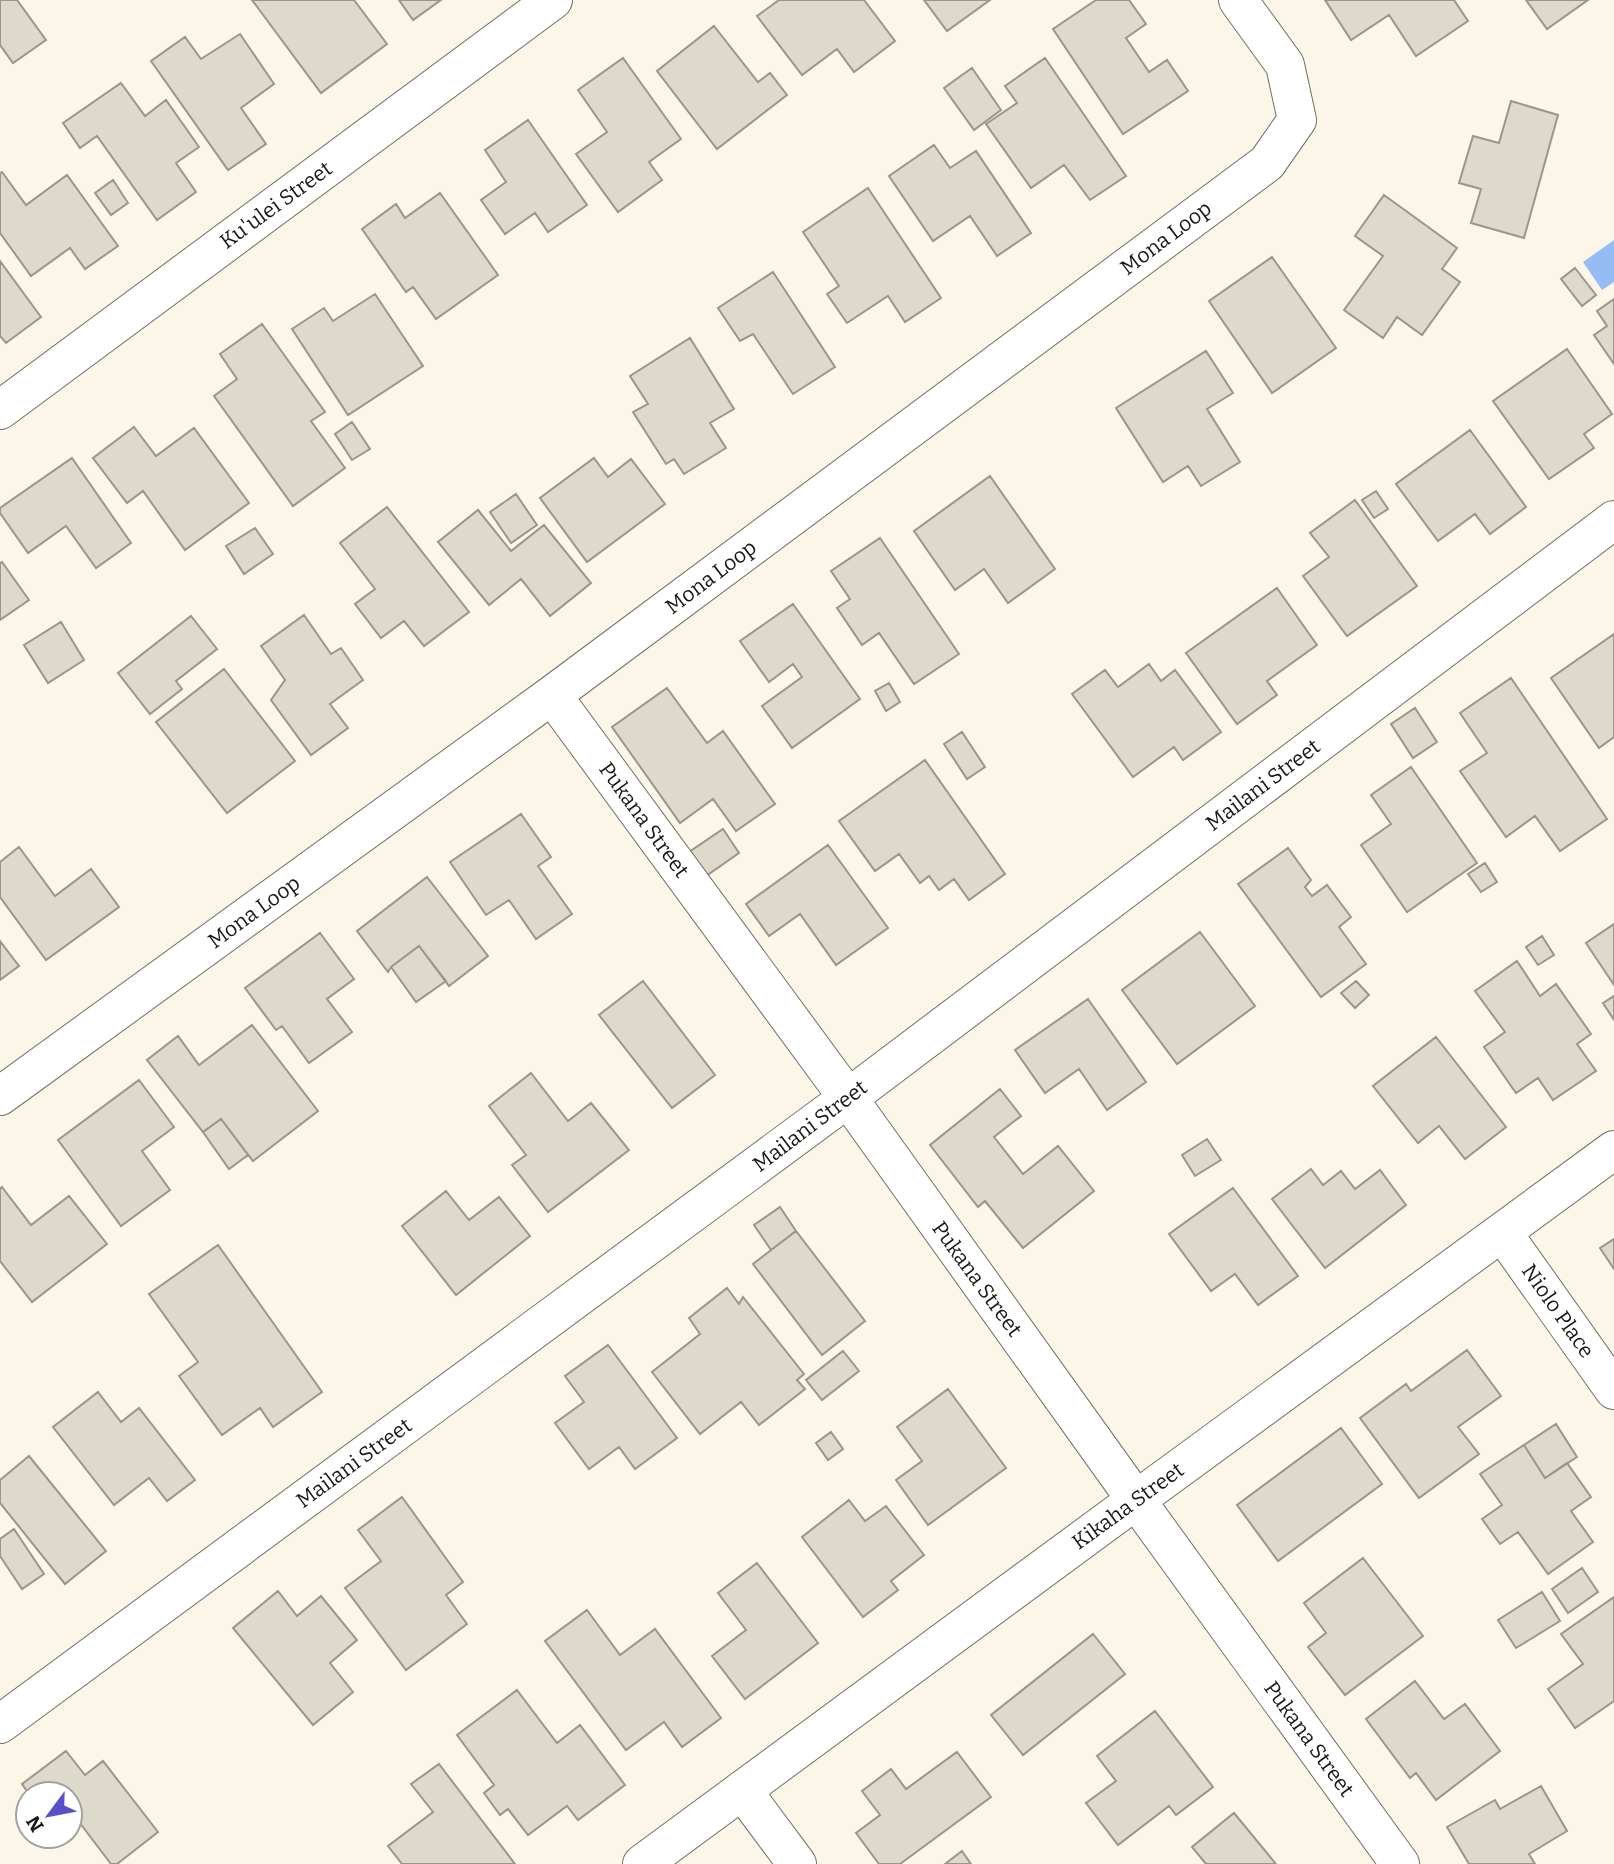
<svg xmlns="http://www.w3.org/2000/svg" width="1614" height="1864" font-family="Bitter,serif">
	<rect width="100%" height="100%" fill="#fbf6e8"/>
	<path fill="#95bcf3" d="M 1614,240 L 1614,282 L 1602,290 L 1583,262 Z"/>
	<path fill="#ddd9cb" stroke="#9a9689" stroke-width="2" d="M 0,0 L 17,0 L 46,40 L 13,63 L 0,45 Z
		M 252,0 L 354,0 L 387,44 L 321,93 Z
		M 399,0 L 441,0 L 413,20 Z
		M 779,0 L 864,0 L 895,41 L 854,72 L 837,49 L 802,75 L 757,16 Z
		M 924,0 L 990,0 L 947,31 Z
		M 1096,0 L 1129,0 L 1146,24 L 1126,38 L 1149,72 L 1167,60 L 1188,91 L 1123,134 L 1053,29 Z
		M 1325,0 L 1454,0 L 1468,21 L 1416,56 L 1389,15 L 1351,40 Z
		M 1526,0 L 1588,0 L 1547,29 Z
		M 714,26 L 758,82 L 770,73 L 787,95 L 717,149 L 657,71 Z
		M 240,34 L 274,84 L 241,108 L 266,144 L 228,170 L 151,61 L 185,37 L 201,59 Z
		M 623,58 L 681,139 L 649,162 L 662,180 L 618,212 L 576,154 L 607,132 L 578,90 Z
		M 1045,58 L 1126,176 L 1090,200 L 1064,165 L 1031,188 L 986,124 L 1017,103 L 1005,86 Z
		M 972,68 L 1001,110 L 974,130 L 944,88 Z
		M 121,83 L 145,116 L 166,100 L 199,147 L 176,163 L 196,192 L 157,220 L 97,136 L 80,148 L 63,123 Z
		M 1511,101 L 1558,115 L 1524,238 L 1471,223 L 1481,189 L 1459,183 L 1473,136 L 1499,143 Z
		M 528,120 L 587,205 L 548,232 L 535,213 L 505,234 L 481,200 L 506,182 L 485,150 Z
		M 934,145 L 950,168 L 976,151 L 1031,233 L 997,256 L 970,216 L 933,241 L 889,176 Z
		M 2,172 L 26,205 L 67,175 L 118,246 L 85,269 L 70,248 L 31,276 L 0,233 L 0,173 Z
		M 113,180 L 128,203 L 111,215 L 95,193 Z
		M 868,188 L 941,298 L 905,322 L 888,296 L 847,323 L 827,294 L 839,286 L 803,232 Z
		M 440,193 L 498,275 L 436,319 L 413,287 L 406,292 L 362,229 L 396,204 L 405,218 Z
		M 1384,195 L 1457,248 L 1442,269 L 1460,282 L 1422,335 L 1397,317 L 1383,338 L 1344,310 L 1383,256 L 1355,236 Z
		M 1272,257 L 1336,348 L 1272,393 L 1209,301 Z
		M 0,261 L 41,317 L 6,343 L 0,336 Z
		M 1575,268 L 1596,295 L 1582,306 L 1561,279 Z
		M 773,272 L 835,367 L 793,394 L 753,334 L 740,341 L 718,308 Z
		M 375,294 L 423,366 L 348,415 L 292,329 L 324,308 L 333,321 Z
		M 1614,299 L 1614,364 L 1594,335 L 1607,326 L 1597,311 Z
		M 262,324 L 325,412 L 311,421 L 345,468 L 293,506 L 214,396 L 237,379 L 220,354 Z
		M 690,338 L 734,409 L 710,423 L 726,448 L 684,474 L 674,459 L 666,464 L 633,412 L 648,404 L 630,376 Z
		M 1567,349 L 1612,414 L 1584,434 L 1594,448 L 1549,479 L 1493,401 Z
		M 1206,351 L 1233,393 L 1207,409 L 1240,462 L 1201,486 L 1188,466 L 1163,482 L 1116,408 Z
		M 352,422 L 370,449 L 352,460 L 335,434 Z
		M 134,427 L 156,456 L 194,428 L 249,503 L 185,550 L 143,491 L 127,503 L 93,458 Z
		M 1470,430 L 1526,507 L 1490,534 L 1475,514 L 1438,541 L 1396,484 Z
		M 72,458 L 131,543 L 96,568 L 66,526 L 28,553 L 0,513 L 0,508 Z
		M 594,458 L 608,477 L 631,459 L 665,504 L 587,562 L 540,498 Z
		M 990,476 L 1055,569 L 1008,603 L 984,569 L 955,590 L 914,531 Z
		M 1376,491 L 1388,509 L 1374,518 L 1362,500 Z
		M 516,494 L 537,525 L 511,543 L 490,512 Z
		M 1355,500 L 1417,586 L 1347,636 L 1303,576 L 1329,557 L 1310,533 Z
		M 387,507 L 469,612 L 424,646 L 404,621 L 381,638 L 355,604 L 375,589 L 340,543 Z
		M 478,510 L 511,551 L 544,525 L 591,583 L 550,616 L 521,579 L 489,605 L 438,542 Z
		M 255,528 L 273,554 L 244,574 L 226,546 Z
		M 880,538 L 959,654 L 914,684 L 879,633 L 862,645 L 837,608 L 850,599 L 831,571 Z
		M 2,562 L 29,600 L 0,620 L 0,563 Z
		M 1277,588 L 1317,645 L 1267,681 L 1277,695 L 1237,724 L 1186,653 Z
		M 793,604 L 860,699 L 792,748 L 762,706 L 802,677 L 793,664 L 769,682 L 740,641 Z
		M 304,615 L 331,654 L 341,648 L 363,680 L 330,704 L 348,728 L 311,755 L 271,700 L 285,680 L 261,646 Z
		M 191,616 L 217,649 L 176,681 L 182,689 L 150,714 L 118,673 Z
		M 61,622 L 84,660 L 48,683 L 24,645 Z
		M 1614,634 L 1614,737 L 1599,748 L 1551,678 Z
		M 1149,664 L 1161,681 L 1175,670 L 1221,732 L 1183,760 L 1174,747 L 1133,777 L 1072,694 L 1105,670 L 1118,687 Z
		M 224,669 L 295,761 L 227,813 L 156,722 Z
		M 1511,678 L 1607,819 L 1560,851 L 1535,816 L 1506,837 L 1460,771 L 1487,753 L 1460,713 Z
		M 889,683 L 900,702 L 886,711 L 875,691 Z
		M 667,688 L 707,743 L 723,731 L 775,804 L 736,831 L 713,799 L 680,823 L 612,727 Z
		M 1415,708 L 1437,742 L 1413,758 L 1391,724 Z
		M 962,732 L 985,767 L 967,779 L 944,744 Z
		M 925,760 L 1005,874 L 969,900 L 954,879 L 939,890 L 929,876 L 920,883 L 899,854 L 875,871 L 839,821 Z
		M 1411,767 L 1477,863 L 1407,912 L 1361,845 L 1391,824 L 1371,795 Z
		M 521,814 L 551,857 L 538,866 L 572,914 L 536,939 L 509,900 L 486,915 L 450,862 Z
		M 723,829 L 739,853 L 706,876 L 689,852 Z
		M 828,845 L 888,928 L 836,965 L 800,914 L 769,936 L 746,904 Z
		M 19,847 L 55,896 L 91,869 L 119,907 L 46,960 L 0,897 L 0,862 Z
		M 1288,848 L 1311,880 L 1305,887 L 1312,896 L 1327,885 L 1351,917 L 1339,927 L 1366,964 L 1321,997 L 1238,884 Z
		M 1485,863 L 1497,882 L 1481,892 L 1468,874 Z
		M 427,877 L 488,956 L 449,986 L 419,946 L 391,967 L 388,972 L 357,931 Z
		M 1614,924 L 1614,985 L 1586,943 Z
		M 1200,932 L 1255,1006 L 1177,1064 L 1122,990 Z
		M 320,933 L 354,979 L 327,999 L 352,1032 L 309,1063 L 282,1026 L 276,1030 L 245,988 Z
		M 1542,936 L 1554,955 L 1538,965 L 1526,947 Z
		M 0,941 L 19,966 L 0,980 Z
		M 419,946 L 446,981 L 416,1002 L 391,967 Z
		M 1517,961 L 1540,996 L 1556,984 L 1591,1034 L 1577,1044 L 1596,1071 L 1553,1100 L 1538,1078 L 1516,1093 L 1484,1047 L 1505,1032 L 1475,991 Z
		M 643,981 L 715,1075 L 672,1108 L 599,1015 Z
		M 1356,981 L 1369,995 L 1355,1008 L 1341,993 Z
		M 1614,996 L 1614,1020 L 1603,1003 Z
		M 1088,999 L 1146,1082 L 1107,1110 L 1079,1069 L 1045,1093 L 1015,1050 Z
		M 252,1025 L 318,1111 L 253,1161 L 221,1119 L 203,1132 L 147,1060 L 178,1036 L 199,1065 Z
		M 1436,1037 L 1506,1127 L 1465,1159 L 1439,1126 L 1418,1143 L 1373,1086 Z
		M 531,1073 L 568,1121 L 591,1103 L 629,1150 L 548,1212 L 512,1165 L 526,1155 L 489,1106 Z
		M 139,1080 L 174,1127 L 142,1151 L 170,1190 L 121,1226 L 58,1140 Z
		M 1000,1089 L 1021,1116 L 994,1137 L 1023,1174 L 1058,1146 L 1094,1191 L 1023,1248 L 985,1201 L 978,1207 L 930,1145 Z
		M 221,1119 L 248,1155 L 229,1169 L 203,1132 Z
		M 1207,1139 L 1221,1160 L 1195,1176 L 1182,1155 Z
		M 1311,1169 L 1323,1185 L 1341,1171 L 1355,1189 L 1380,1170 L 1406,1205 L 1325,1268 L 1272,1199 Z
		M 2,1187 L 31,1225 L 69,1196 L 107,1244 L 32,1302 L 0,1261 L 0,1189 Z
		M 1233,1188 L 1298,1276 L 1258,1305 L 1235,1274 L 1211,1291 L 1169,1234 Z
		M 446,1191 L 469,1220 L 499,1197 L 530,1236 L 456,1295 L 402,1226 Z
		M 780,1207 L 796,1231 L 771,1250 L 754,1225 Z
		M 796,1231 L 865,1321 L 822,1355 L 753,1264 Z
		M 1614,1239 L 1614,1269 L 1600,1248 Z
		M 218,1245 L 322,1392 L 273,1427 L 260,1408 L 222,1435 L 179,1376 L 198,1362 L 149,1294 Z
		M 727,1288 L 739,1304 L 743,1297 L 804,1374 L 797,1380 L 805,1389 L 759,1425 L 741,1402 L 700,1434 L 652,1372 L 700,1334 L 689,1318 Z
		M 608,1345 L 677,1438 L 635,1469 L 619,1447 L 589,1469 L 555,1423 L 584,1402 L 565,1376 Z
		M 1467,1350 L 1501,1396 L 1458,1427 L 1479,1454 L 1419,1498 L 1360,1418 L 1406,1384 L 1411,1391 Z
		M 843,1351 L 859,1371 L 822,1400 L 806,1380 Z
		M 948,1389 L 1006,1468 L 928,1525 L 896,1480 L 922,1461 L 897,1427 Z
		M 98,1392 L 121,1422 L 139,1408 L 195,1480 L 167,1501 L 149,1478 L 114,1505 L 53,1427 Z
		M 1556,1424 L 1577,1457 L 1545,1478 L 1524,1445 Z
		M 1341,1428 L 1382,1484 L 1278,1561 L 1237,1505 Z
		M 831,1432 L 843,1449 L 828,1460 L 816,1443 Z
		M 1524,1445 L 1545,1478 L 1567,1463 L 1591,1497 L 1571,1511 L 1593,1542 L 1548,1574 L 1518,1532 L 1500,1544 L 1482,1519 L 1502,1505 L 1480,1474 Z
		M 29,1456 L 106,1551 L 65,1584 L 0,1503 L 0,1480 Z
		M 402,1497 L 463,1582 L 446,1595 L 467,1624 L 406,1670 L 345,1588 L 381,1561 L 358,1530 Z
		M 849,1500 L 865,1521 L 886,1506 L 924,1555 L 891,1581 L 898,1590 L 863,1617 L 802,1537 Z
		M 14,1529 L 44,1574 L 22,1589 L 0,1556 L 0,1539 Z
		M 1363,1558 L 1423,1636 L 1345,1695 L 1308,1647 L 1326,1633 L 1304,1603 Z
		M 757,1563 L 818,1643 L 745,1699 L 712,1656 L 746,1630 L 718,1593 Z
		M 1582,1568 L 1598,1592 L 1568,1613 L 1552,1589 Z
		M 278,1591 L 297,1616 L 321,1596 L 357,1640 L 330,1663 L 353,1692 L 313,1725 L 233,1628 Z
		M 1542,1592 L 1560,1621 L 1516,1648 L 1498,1620 Z
		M 1614,1597 L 1614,1701 L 1575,1728 L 1548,1689 L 1583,1664 L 1561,1634 Z
		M 587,1610 L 620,1655 L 655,1629 L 721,1718 L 682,1747 L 664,1722 L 626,1750 L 545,1641 Z
		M 1093,1634 L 1125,1674 L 1023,1755 L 991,1715 Z
		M 1415,1681 L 1444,1719 L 1465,1704 L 1500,1751 L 1436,1800 L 1416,1773 L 1410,1778 L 1366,1719 Z
		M 517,1690 L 557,1743 L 580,1725 L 625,1785 L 578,1820 L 567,1806 L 528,1835 L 508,1809 L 500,1815 L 484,1793 L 494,1785 L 457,1735 Z
		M 1155,1711 L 1213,1787 L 1176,1815 L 1169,1806 L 1118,1845 L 1086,1803 L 1116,1781 L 1097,1756 Z
		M 66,1751 L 85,1775 L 103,1761 L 158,1832 L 117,1864 L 111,1864 L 70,1810 L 70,1794 L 29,1794 L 22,1784 Z
		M 957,1752 L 991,1797 L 900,1864 L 879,1864 L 856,1833 L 880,1815 L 862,1791 L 891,1769 L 906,1789 Z
		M 439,1764 L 515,1864 L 402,1864 L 388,1846 L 433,1812 L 411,1784 Z
		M 1541,1786 L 1567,1831 L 1529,1854 L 1535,1864 L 1469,1864 L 1447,1827 L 1495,1800 L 1500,1809 Z
		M 1234,1813 L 1276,1864 L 1206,1864 L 1192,1847 Z
		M 962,1851 L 971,1864 L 945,1864 Z"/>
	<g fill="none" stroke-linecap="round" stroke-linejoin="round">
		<defs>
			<path id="minor" d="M 0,410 L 553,0
				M 552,695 L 848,1098 L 1136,1500 L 1400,1864
				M 0,1096 L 552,695 L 1267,163 L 1297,120 L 1285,65 L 1238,0
				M 1502,1232 L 1614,1390
				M 0,1724 L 848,1098 L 1614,520
				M 742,1790 L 797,1864
				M 642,1864 L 1136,1500 L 1614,1150"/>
		</defs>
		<use href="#minor" stroke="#736f62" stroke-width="40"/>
		<use href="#minor" stroke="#fff" stroke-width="38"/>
	</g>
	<g text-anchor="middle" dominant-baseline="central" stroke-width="5" stroke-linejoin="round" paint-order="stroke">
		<g font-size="21" fill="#191712" stroke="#fff">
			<text transform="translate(276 205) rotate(-36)">Ku'ulei Street</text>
			<text transform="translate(1166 238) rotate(-37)">Mona Loop</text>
			<text transform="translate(711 577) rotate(-37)">Mona Loop</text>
			<text transform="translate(1263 785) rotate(-37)">Mailani Street</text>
			<text transform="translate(644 820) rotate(54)">Pukana Street</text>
			<text transform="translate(254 912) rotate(-36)">Mona Loop</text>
			<text transform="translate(810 1126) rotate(-37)">Mailani Street</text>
			<text transform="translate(977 1279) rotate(54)">Pukana Street</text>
			<text transform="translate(1558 1311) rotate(55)">Niolo Place</text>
			<text transform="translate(354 1463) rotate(-36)">Mailani Street</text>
			<text transform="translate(1128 1506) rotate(-36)">Kikaha Street</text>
			<text transform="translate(1309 1739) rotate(54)">Pukana Street</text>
		</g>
	</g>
	<g transform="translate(49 1815) rotate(238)"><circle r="33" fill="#ffffff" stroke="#a3a2a0" stroke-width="2"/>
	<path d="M0-5L12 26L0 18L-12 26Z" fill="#5950c8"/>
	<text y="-10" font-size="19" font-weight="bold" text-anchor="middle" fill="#191712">N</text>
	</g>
</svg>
